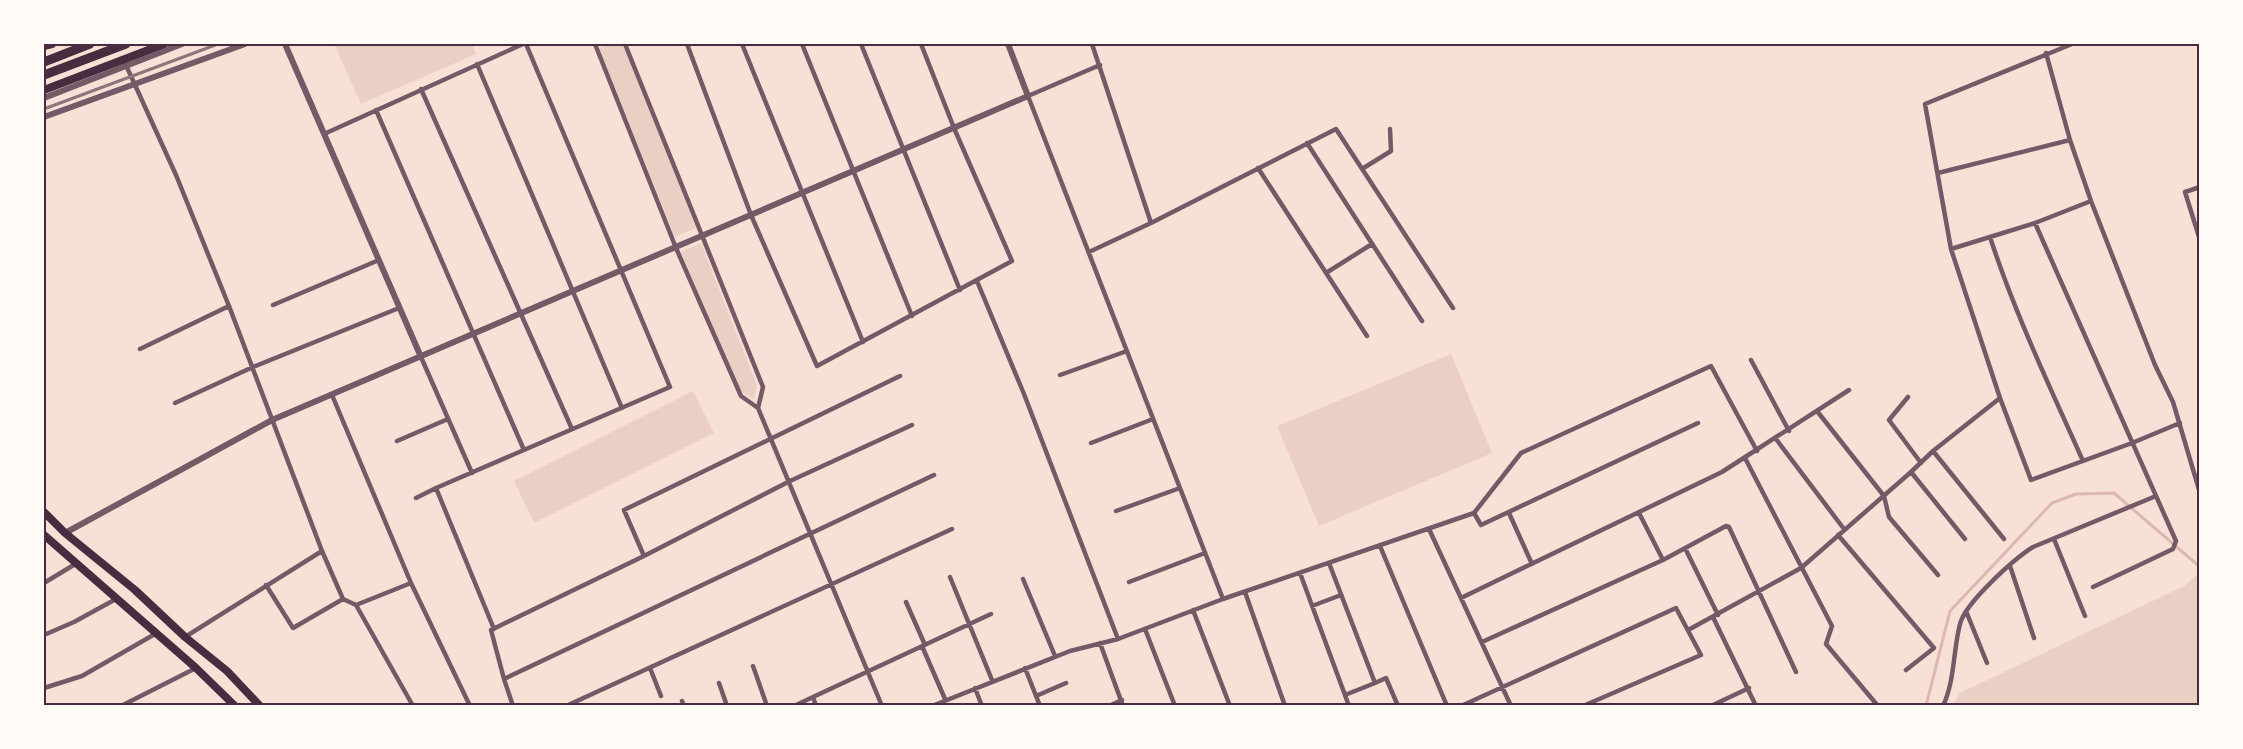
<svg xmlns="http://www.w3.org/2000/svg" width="2243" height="749" font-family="Mulish,sans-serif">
	<rect width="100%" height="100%" fill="#f7e1d7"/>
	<path fill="#ebcfc5" d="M 334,44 L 472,44 L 476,54 L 361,104 Z
		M 610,44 L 623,44 L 696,228 L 675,237 L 599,48 Z
		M 701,243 L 757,385 L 754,400 L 741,391 L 681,252 Z
		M 1451,354 L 1492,453 L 1319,526 L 1277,426 Z
		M 693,391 L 714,433 L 534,523 L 514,481 Z
		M 2199,573 L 2199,705 L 1953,705 L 1960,693 L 2184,586 Z"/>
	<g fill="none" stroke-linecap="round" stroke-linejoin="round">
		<path stroke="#dcb8b0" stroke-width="3" d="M 1926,706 L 1950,611 L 2052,503 L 2076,494 L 2114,493 L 2200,567"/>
		<path stroke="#755966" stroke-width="4.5" d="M 595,44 L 676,248 L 741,396 L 758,408 L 882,706
			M 625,44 L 763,387 L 758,408
			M 687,44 L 751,215 L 817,366 L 1012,261 L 954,128 L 921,44
			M 742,44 L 863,342
			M 802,44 L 912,316
			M 861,44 L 960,290
			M 2072,44 L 1925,104 L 1951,249 L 2000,398 L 2031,480 L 2132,443 L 2180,423
			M 2046,53 L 2070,140 L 2091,201 L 2155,365 L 2173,402 L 2200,493
			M 125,63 L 176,175 L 229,306
			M 477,64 L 622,408
			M 1100,65 L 1028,96 L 1223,599
			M 421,89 L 572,429
			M 376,110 L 524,450
			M 324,134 L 523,44
			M 1307,143 L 1422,321
			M 1258,168 L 1367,336
			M 1362,169 L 1391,151 L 1390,129
			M 1938,173 L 2070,140
			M 2200,187 L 2185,192 L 2200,240
			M 1151,223 L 1336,129 L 1453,308
			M 2035,223 L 2176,541 L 2173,549 L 2093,587
			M 1990,237 C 2015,314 2050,387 2083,461
			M 1951,249 L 2035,223 L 2091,201
			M 1089,252 L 1151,223 L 1092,44
			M 1326,273 L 1372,244
			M 977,281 L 1024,394 L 1118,639
			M 273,305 L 379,260
			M 140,349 L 229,306 L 322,551 L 343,599 L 356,605 L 411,583
			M 421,357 L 472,473
			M 1751,360 L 1789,431
			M 1060,375 L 1127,351
			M 332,395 L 411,583 L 470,706
			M 1908,397 L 1889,420 L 1921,463
			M 175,403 L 253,367 L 399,308
			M 1817,411 L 1884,496 L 1889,517 L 1938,575
			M 1776,439 L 1844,529
			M 397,441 L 448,419
			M 1091,443 L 1153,419
			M 1933,451 L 2004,539
			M 1745,458 L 1832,626 L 1826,644 L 1878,706
			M 1911,472 L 1965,539
			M 416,498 L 436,488
			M 1116,511 L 1180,488
			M 1474,513 L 1521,453 L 1711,366 L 1757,451
			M 1509,513 L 1532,564
			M 1639,513 L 1663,560
			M 1429,529 L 1511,706
			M 1838,535 L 1934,648 L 1906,670
			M 2054,539 L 2085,616
			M 1380,546 L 1447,706
			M 1685,548 L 1718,615
			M 644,556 L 624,510 L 900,376
			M 1329,563 L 1375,683 L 1386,678 L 1398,706
			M 2010,566 L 2034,638
			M 1300,573 L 1349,706
			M 950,577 L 992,680
			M 1023,579 L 1055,656
			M 1129,582 L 1205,553
			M 44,583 L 77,563
			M 266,585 L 293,628 L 343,599
			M 1245,592 L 1285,706
			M 1461,598 L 1722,472 L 1849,390
			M 906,602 L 925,645
			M 356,605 L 413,706
			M 1312,606 L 1341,595
			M 1193,610 L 1230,706
			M 1966,611 L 1987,663
			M 1713,617 L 1756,706
			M 494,629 L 436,488 L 670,387 L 526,44
			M 1145,629 L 1175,706
			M 1690,629 L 1801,568 L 1911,472 L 1933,451 L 2000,398
			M 44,635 L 74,622 L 116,599
			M 185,637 L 322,551
			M 1482,642 L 1663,560 L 1726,526 L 1729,527 L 1796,672
			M 1100,643 L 1123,706
			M 922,646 L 945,699
			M 753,666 L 767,706
			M 650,668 L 661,696
			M 1025,668 L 1040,706
			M 504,679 L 491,630 L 644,556 L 790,481 L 912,425
			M 719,683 L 727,706
			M 44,688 L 82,676 L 155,634
			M 975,688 L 982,706
			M 1345,695 L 1375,683
			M 1036,696 L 1066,683
			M 682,701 L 684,706
			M 121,706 L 196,668
			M 513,706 L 504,679 L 934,475
			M 566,706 L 952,529
			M 794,706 L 813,697
			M 816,706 L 813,697 L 991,614
			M 932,706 L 1070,651 L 1118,639 L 1223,599 L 1474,513 L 1481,525 L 1698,423
			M 1109,706 L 1122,700
			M 1461,706 L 1676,608 L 1701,655 L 1583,706
			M 1711,706 L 1749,688
			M 1943,706 C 1955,680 1953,651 1960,624 C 1965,603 2014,559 2033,547 L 2156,496"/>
		<path stroke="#755966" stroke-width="6" d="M 285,44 L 421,357
			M 44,98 L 182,44
			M 44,117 L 245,44
			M 65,533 L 272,420 L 1028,96 L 1008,44"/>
		<path stroke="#4a2c40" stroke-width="8" d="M 44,512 L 65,533 L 135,590 L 185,637 L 227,671 L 260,706
			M 44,535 L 196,668 L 235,706"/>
		<path stroke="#4a2c40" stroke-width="8" d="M 44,46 L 52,44
			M 44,90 L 164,44"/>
		<path stroke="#4a2c40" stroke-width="9" d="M 44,62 L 90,44
			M 44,75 L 126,44"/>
		<path stroke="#8f747c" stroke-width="3" d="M 44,109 L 218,44"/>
	</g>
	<rect width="2243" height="749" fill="none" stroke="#fffaf5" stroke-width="90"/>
	<rect x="45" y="45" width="2153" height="659" fill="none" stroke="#4a2c40" stroke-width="2"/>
</svg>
